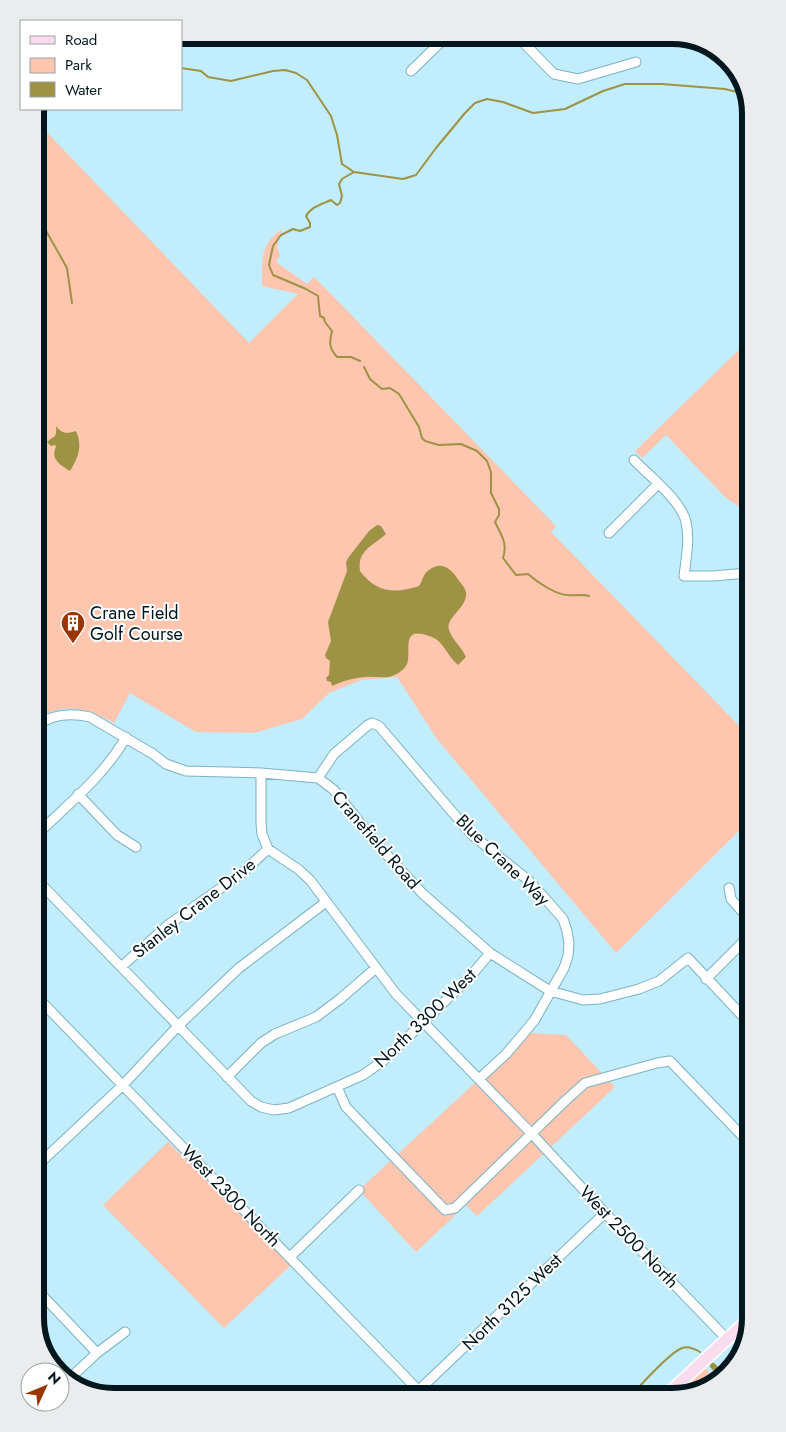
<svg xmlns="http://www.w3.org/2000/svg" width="786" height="1432" font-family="Jost,sans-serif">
	<rect width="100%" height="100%" fill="#c1edfd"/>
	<path fill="#fec5af" d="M 35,120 L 249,343 L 298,294 L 262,286 C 262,263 259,244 282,229 L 277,247 L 280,255 L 276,262 L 307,284 L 314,277 L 329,292 L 556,526 L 551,532 L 748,735 L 749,821 L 616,953 L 437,739 L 397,677 L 361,680 L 329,693 L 302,719 L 254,733 L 196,732 L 130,693 L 114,723 C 96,713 77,705 57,710 C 50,712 44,715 38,716 Z
		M 746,343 L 747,511 L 727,499 L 666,435 L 642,458 L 635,451 Z
		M 529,1033 L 566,1035 L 615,1087 L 477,1216 L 466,1205 L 416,1252 L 359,1190 Z
		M 168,1142 L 292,1264 L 224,1328 L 103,1205 Z
		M 704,1367 L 716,1380 L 703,1391 L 679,1391 Z"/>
	<path fill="#9e9345" d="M 56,426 C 62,434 67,434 76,431 C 83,447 78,458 70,471 C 60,465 50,459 56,447 L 55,445 L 51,446 L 47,442 C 54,435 57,439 56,426 Z
		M 377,525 L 381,526 L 386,534 C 373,546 357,550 360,571 C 377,593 394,594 419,586 C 423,580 423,574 429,570 C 444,559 453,572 460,582 C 463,586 465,588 466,592 C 468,608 445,617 449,630 C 452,640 462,647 466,657 L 458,665 C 448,657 444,642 432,637 C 399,624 412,650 407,664 C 405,669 398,674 392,676 C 384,679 374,676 365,677 C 354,678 342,681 332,686 L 331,682 L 327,681 L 326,678 L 329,675 L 330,661 L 326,658 L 325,655 L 331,641 L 328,622 L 347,571 L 346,563 L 348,558 L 369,531 Z"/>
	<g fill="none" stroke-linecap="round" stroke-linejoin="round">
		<path stroke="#9e9345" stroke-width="2" d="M 181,68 L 201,71 L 208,77 L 231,81 L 273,71 L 285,70 L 296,73 L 307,80 L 331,116 L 337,135 L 342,164 L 354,172 L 403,179 L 416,175 L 436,148 L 465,113 L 475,103 L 487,99 L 503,102 L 533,113 L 565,109 L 603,91 L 625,84 L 662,84 L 725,89 L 745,94
			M 35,123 L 39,109
			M 35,152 L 35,155
			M 354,172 L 342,179 L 339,184 L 342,196 L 340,203 L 337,205 L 331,200 C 322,204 311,207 306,216 L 310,223 L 310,227 L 300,231 L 293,229 L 281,235 L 273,246 L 269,265 L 273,275 L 306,289 L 318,296 L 320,316 L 324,318 L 325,322 L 332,331 C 329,343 329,348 337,357 L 351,357 L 360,361
			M 36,213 L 67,268 L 72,303
			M 364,367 L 370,379 L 382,389 L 390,388 L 399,394 L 419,427 L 422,438 L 425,441 L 439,445 L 461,444 L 477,451 L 487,461 L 491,472 L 491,493 L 499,509 L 499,515 L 495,522 C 501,535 508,543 503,558 L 516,575 L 528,574 C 537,582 556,595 568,595 C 575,596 582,594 589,596
			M 634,1392 C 645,1381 669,1353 682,1348 C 688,1346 695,1349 700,1352"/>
		<path stroke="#9e9345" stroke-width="6" d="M 713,1366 L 722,1375"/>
		<defs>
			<path id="minor" d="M 516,35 L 554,74 L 578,79 L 636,62
				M 411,71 L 448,35
				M 634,460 C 649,476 681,500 686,522 C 690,539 686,559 684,576 L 713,576 L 747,573
				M 609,533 L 658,484
				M 38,725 C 54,713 72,713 90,717 L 153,754 L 166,764 L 186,771 L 261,773 L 318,778 L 334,790 L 376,843 L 423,894 L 490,953 L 550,991 L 583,1000 L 600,999 L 639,989 L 659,981 L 688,958 L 750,1024
				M 261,773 L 261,823 L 262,834 L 268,849 L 298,869 L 310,880 L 396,994 L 532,1134 L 605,1213 L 727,1339
				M 318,778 L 334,754 L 368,725 L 372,723 L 379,726 L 471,834 L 528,880 L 543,896 L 563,919 L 567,931 L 569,943 L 568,956 L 564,968 L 534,1021 L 506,1054 L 479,1079
				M 78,794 L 117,835 L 136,847
				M 39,833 C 69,803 105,775 126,737
				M 39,882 L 251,1101 L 261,1107 L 274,1110 L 289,1108 L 363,1075 L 383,1061 L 470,977 L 490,953
				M 729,888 L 731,899 L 749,919
				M 121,967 L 168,925 L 241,874 L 268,849
				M 706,979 L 749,936
				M 39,999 L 422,1394
				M 227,1077 L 261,1043 L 275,1034 L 316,1017 L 340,999 L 376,968
				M 337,1087 L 346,1107 L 445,1210 L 455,1208 L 565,1101 L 585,1083 L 657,1063 L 670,1061 L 750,1144
				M 40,1163 L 123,1085 L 178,1026 L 239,968 L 326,902
				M 290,1257 L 359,1190
				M 41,1294 L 97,1353
				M 67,1381 L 97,1353 L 125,1332
				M 419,1390 L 605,1213"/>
			<path id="major" d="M 671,1391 L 751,1317"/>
		</defs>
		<use href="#minor" stroke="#7bb2c5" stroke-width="11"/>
		<use href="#major" stroke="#fff" stroke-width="14"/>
		<use href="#minor" stroke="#fff" stroke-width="9"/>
		<use href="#major" stroke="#f9ddee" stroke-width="11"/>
	</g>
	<defs>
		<symbol id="building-pin" viewBox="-11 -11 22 30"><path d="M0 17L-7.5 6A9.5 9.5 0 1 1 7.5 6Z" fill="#993500" stroke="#fff"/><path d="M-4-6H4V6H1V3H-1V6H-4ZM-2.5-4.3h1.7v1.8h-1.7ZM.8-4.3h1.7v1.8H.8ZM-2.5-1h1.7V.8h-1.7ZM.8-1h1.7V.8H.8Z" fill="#fff"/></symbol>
	</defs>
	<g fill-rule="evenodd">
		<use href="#building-pin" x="59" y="609" width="28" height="38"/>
	</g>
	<g text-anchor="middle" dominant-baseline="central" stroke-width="4" stroke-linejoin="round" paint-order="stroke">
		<g font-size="18" fill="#01161d" stroke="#fff" text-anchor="start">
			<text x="90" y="613">Crane Field<tspan x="90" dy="21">Golf Course</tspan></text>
		</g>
		<g font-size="18" fill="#01161d" stroke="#fff">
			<text transform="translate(376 840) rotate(49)">Cranefield Road</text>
			<text transform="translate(503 860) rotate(44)">Blue Crane Way</text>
			<text transform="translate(194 908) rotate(-38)">Stanley Crane Drive</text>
			<text transform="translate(425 1018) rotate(-44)">North 3300 West</text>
			<text transform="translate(231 1196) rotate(46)">West 2300 North</text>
			<text transform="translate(629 1237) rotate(46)">West 2500 North</text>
			<text transform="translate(512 1302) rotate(-44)">North 3125 West</text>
		</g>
	</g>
	<path d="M0 0H786V1432H0ZM114 44H672A70 70 0 0 1 742 114V1318A70 70 0 0 1 672 1388H114A70 70 0 0 1 44 1318V114A70 70 0 0 1 114 44Z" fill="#ebeced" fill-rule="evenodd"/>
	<path fill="none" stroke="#01161d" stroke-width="6" d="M114 44H672A70 70 0 0 1 742 114V1318A70 70 0 0 1 672 1388H114A70 70 0 0 1 44 1318V114A70 70 0 0 1 114 44Z"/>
	<rect x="20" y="20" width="162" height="90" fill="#ffffff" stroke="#99a2a5"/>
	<rect x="30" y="36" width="25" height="8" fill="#f9ddee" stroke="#99a2a5"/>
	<text x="65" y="45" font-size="15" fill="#01161d">Road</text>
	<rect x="30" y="58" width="25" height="15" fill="#fec5af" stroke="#99a2a5"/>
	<text x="65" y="70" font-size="15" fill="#01161d">Park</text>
	<rect x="30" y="82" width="25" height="15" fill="#9e9345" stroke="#99a2a5"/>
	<text x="65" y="95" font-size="15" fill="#01161d">Water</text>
	<g transform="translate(45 1387) rotate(46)"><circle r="24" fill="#ffffff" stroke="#99a2a5"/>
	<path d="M0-4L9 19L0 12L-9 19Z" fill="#993500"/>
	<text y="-8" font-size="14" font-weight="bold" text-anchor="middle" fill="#01161d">N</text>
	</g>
</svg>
